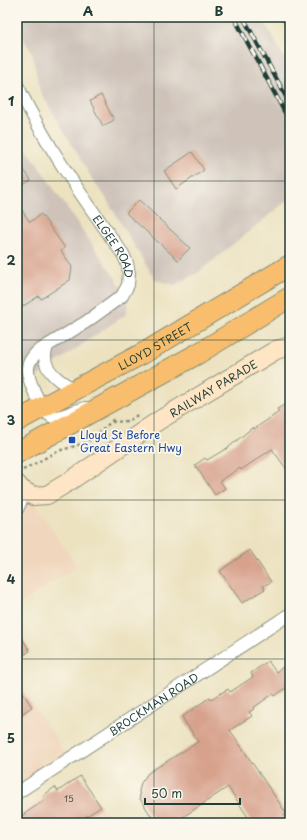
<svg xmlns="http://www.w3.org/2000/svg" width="307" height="840" font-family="'Playpen Sans',sans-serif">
	<rect width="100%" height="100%" fill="#fbf7ec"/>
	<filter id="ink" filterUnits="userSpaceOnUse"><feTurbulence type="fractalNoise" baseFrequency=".025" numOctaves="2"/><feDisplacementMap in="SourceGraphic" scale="8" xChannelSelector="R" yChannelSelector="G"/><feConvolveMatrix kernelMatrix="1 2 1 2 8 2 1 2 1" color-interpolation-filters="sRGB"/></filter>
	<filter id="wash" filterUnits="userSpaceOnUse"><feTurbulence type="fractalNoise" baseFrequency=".012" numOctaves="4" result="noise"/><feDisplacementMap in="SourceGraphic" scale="16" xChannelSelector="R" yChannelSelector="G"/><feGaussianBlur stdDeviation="0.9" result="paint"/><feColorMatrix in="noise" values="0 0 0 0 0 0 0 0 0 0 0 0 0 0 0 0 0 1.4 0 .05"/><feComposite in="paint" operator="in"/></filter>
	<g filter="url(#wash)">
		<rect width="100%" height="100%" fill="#ece2c0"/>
		<path fill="#f0d6bc" d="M 17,484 L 27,493 L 77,566 L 17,606 Z
			M 17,681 L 69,759 L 17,793 Z
			M 78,773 L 111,823 L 17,823 L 17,814 Z"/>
		<path fill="#cec2b9" d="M 17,17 L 262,17 L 290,69 L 290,198 L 199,272 L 175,285 L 155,280 L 104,195 L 94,182 L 40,91 L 32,52 L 17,29 Z
			M 17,135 L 129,298 L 126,314 L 17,390 Z"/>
		<g id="blocks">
			<path fill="#d7a18c" d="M 101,95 L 114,120 L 103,126 L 90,101 Z
				M 192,152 L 204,170 L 176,189 L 164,171 Z
				M 17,160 L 31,180 L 17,189 Z
				M 139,200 L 190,248 L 178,260 L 126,213 Z
				M 17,203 L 30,222 L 41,214 L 65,248 L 61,251 L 72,267 L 70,280 L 41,299 L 39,296 L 17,310 Z
				M 290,402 L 290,474 L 272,449 L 241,470 L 240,468 L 220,481 L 225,488 L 215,495 L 195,465 L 205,458 L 207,460 L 229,447 L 253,427 L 254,429 L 279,412 L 277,409 Z
				M 250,550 L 271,582 L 263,586 L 265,589 L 242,603 L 220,571 Z
				M 17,630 L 30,651 L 21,657 L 17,651 Z
				M 268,661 L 276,672 L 290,662 L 290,685 L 275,696 L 273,694 L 253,708 L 254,709 L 249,712 L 252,716 L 230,730 L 286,813 L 284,815 L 289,823 L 252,823 L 228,787 L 174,823 L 156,823 L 140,799 L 139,791 L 141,783 L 148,773 L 198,742 L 182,717 L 210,697 L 211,699 L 228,689 L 230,692 L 253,677 L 251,673 Z
				M 17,683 L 32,707 L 17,717 Z
				M 80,776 L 101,807 L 85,817 L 89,823 L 17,823 L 17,819 L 43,801 L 44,795 L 55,787 L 58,791 Z"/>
		</g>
	</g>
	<g filter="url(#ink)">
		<use href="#blocks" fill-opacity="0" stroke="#86907a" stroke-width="1"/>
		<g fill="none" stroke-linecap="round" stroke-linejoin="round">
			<defs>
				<path id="lane" d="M 17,514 L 20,510 L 27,495"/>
				<g id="street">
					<path d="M 288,17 L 290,20"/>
					<path id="s1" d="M 17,85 C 46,146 84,199 123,254 L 127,263 L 129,273 L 128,285 L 122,296 L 86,322 L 37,352 C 33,357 28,362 28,368 C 27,379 42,414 53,417 C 58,419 78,409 86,408"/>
					<path d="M 47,346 C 46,349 45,353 45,356 C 44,372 63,384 76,390"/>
					<path id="s2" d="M 17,793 L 290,614"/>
				</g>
				<g id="secondary">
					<path id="s3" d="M 17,484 L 21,489 L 33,496 L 47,495 L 70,481 L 158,421 L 276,350 L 290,346"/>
				</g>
				<g id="primary">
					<path id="s4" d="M 17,421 L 147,351 L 290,265"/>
					<path d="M 17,453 L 199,353 L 290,297"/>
				</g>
			</defs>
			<use href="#lane" stroke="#86907a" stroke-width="8"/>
			<use href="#street" stroke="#86907a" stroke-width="14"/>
			<use href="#secondary" stroke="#86907a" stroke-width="20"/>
			<use href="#primary" stroke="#86907a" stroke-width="22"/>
			<path stroke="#86907a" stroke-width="2.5" stroke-dasharray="3 3" stroke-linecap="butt" d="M 112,422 L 128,421 L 139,414
				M 23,470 L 58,451 L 85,443 L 99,433 L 115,418"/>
			<use href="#lane" stroke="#fff" stroke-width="6"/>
			<use href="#street" stroke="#fff" stroke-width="12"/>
			<use href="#secondary" stroke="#fde5c5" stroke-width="18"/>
			<use href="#primary" stroke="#f9be6d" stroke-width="20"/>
			<defs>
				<path id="rail" d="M 234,17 L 290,122
					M 243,17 L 290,104"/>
			</defs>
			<use href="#rail" stroke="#1f3d34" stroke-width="4.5"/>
			<use href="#rail" stroke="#fbf7ec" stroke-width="3" stroke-dasharray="9" stroke-linecap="butt"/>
		</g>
	</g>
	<path fill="none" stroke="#1f3d34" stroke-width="1" stroke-opacity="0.55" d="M 154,17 L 154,823M 17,181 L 290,181M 17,340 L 290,340M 17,500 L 290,500M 17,659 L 290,659"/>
	<rect fill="#1a4fb4" stroke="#fbf7ec" stroke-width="1.5" x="68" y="436" width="8" height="8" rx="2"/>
	<g text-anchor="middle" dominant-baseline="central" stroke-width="3.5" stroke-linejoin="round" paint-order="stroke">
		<g font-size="9" fill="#4d564a">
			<text x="69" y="798">15</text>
		</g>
		<g font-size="11" fill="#1f3d34" stroke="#fbf7ec">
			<text stroke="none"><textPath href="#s1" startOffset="189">ELGEE ROAD</textPath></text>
			<text stroke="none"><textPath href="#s4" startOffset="157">LLOYD STREET</textPath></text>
			<text stroke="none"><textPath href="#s3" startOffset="232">RAILWAY PARADE</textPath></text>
			<text stroke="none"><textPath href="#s2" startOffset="163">BROCKMAN ROAD</textPath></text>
		</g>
		<g font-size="11" fill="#164399" stroke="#fbf7ec" text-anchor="start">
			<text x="80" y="434">Lloyd St Before<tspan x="80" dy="13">Great Eastern Hwy</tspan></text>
		</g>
	</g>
	<rect width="307" height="840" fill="none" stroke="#fbf7ec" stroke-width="44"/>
	<path d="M145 798v6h95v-6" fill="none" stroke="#1f3d34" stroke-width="2"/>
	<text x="151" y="798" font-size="12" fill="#1f3d34" stroke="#fbf7ec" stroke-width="3" paint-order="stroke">50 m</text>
	<rect x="22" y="22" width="263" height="796" fill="none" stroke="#1f3d34" stroke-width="1.5"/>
	<g font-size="13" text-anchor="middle" font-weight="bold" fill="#1f3d34">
		<text x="88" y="16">A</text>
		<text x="219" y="16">B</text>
		<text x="11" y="106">1</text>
		<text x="11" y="265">2</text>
		<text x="11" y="425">3</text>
		<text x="11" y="584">4</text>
		<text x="11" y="743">5</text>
	</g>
</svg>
